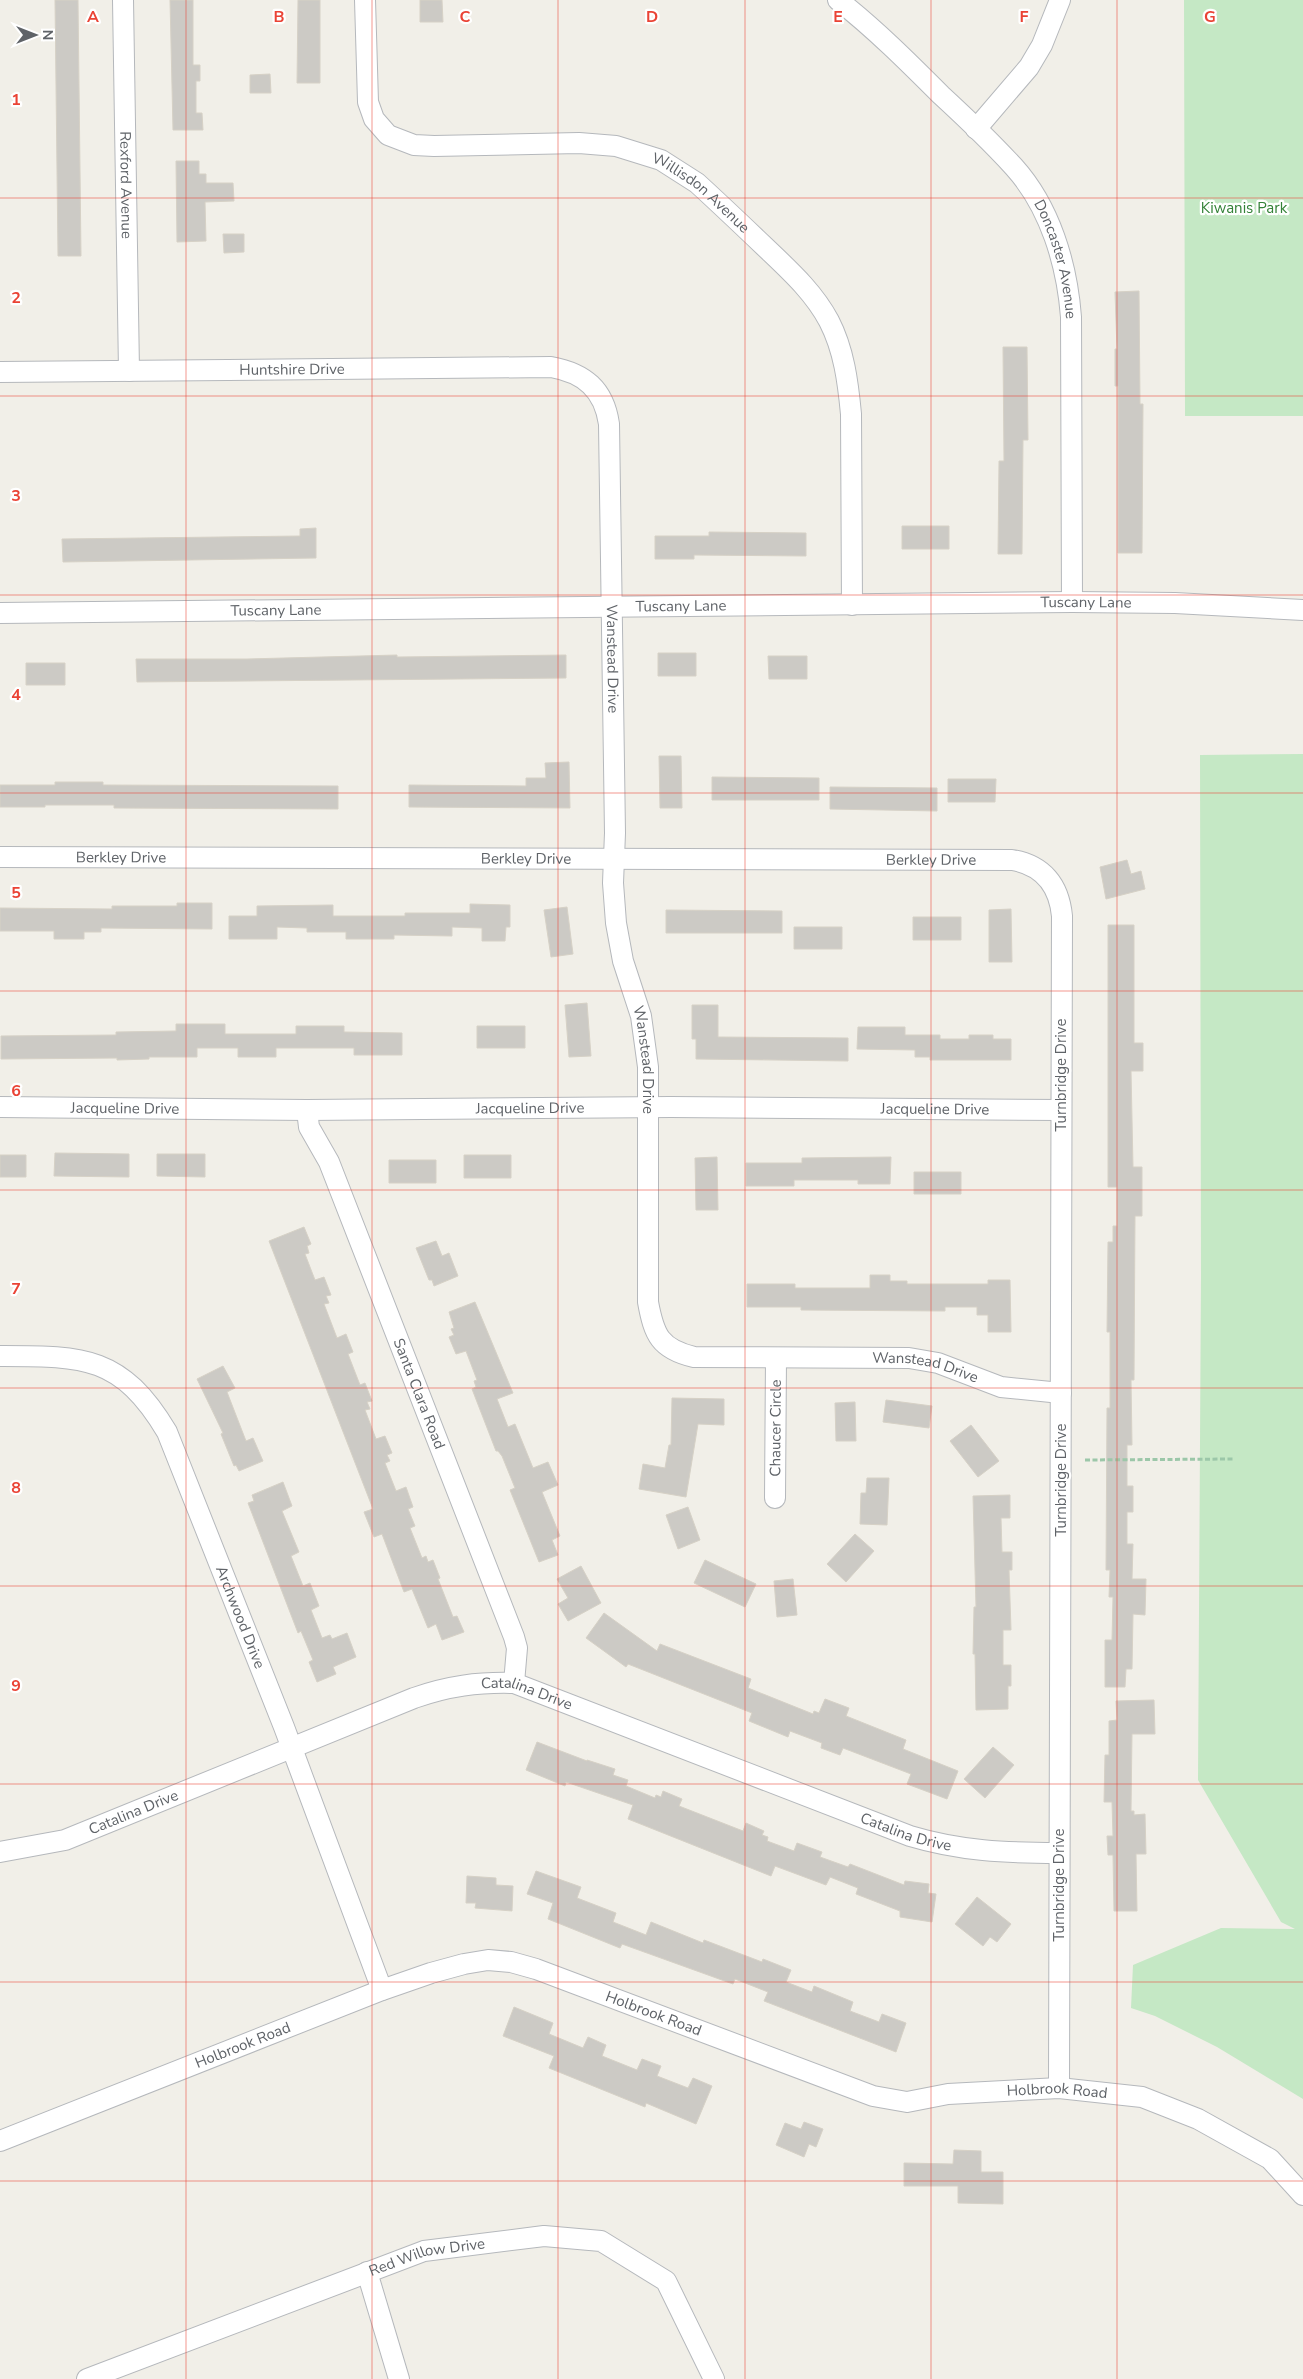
<svg xmlns="http://www.w3.org/2000/svg" width="1303" height="2379" font-family="'Nunito Sans',sans-serif">
	<rect width="100%" height="100%" fill="#f1efe8"/>
	<path fill="#c5e8c5" d="M 1184,0 L 1303,0 L 1303,416 L 1185,416 Z
		M 1303,754 L 1303,2099 L 1217,2047 L 1155,2016 L 1131,2008 L 1133,1965 L 1221,1928 L 1295,1929 L 1281,1922 L 1198,1780 L 1201,1276 L 1200,755 Z"/>
	<path fill="#cccac5" stroke="#d6d1c6" d="M 55,0 L 78,0 L 81,256 L 58,256 Z
		M 170,0 L 193,0 L 193,65 L 200,65 L 200,81 L 196,81 L 196,113 L 202,113 L 203,130 L 173,130 Z
		M 298,0 L 320,0 L 320,83 L 297,83 Z
		M 420,0 L 442,0 L 443,22 L 420,22 Z
		M 270,74 L 271,93 L 250,93 L 250,75 Z
		M 176,161 L 199,161 L 199,174 L 206,174 L 206,183 L 233,183 L 234,201 L 205,202 L 206,241 L 177,242 Z
		M 223,234 L 244,234 L 244,252 L 224,253 Z
		M 1139,291 L 1140,404 L 1143,404 L 1142,553 L 1118,553 L 1118,386 L 1115,386 L 1115,349 L 1117,349 L 1115,292 Z
		M 1003,347 L 1027,347 L 1028,440 L 1023,440 L 1022,554 L 998,554 L 999,461 L 1004,461 Z
		M 902,526 L 949,526 L 949,549 L 902,549 Z
		M 316,528 L 316,558 L 63,562 L 62,539 L 300,536 L 300,529 Z
		M 709,532 L 806,533 L 806,556 L 694,555 L 694,559 L 655,559 L 655,536 L 709,536 Z
		M 658,653 L 696,653 L 696,676 L 658,676 Z
		M 397,655 L 397,657 L 566,655 L 566,678 L 137,682 L 136,659 L 247,659 Z
		M 768,656 L 807,656 L 807,679 L 769,679 Z
		M 26,663 L 65,663 L 65,685 L 26,685 Z
		M 659,756 L 681,756 L 682,808 L 660,808 Z
		M 569,762 L 570,808 L 409,807 L 409,785 L 526,786 L 526,778 L 546,778 L 545,763 Z
		M 712,777 L 819,778 L 819,800 L 712,800 Z
		M 948,779 L 996,779 L 995,802 L 948,802 Z
		M 55,782 L 103,782 L 103,785 L 338,786 L 338,809 L 114,808 L 114,805 L 45,805 L 45,807 L 0,807 L 0,785 L 55,785 Z
		M 830,787 L 937,788 L 937,811 L 830,809 Z
		M 1127,860 L 1131,874 L 1141,871 L 1145,889 L 1106,899 L 1100,867 Z
		M 177,903 L 212,903 L 212,929 L 101,928 L 101,932 L 84,932 L 84,939 L 54,939 L 54,931 L 0,931 L 0,908 L 112,909 L 112,906 L 177,906 Z
		M 470,904 L 510,905 L 510,927 L 506,927 L 505,941 L 482,941 L 482,928 L 452,927 L 452,936 L 394,935 L 394,939 L 346,939 L 346,932 L 307,932 L 307,928 L 277,927 L 277,939 L 229,939 L 229,916 L 257,916 L 257,906 L 333,905 L 333,916 L 405,916 L 405,913 L 470,913 Z
		M 567,907 L 573,954 L 551,957 L 544,910 Z
		M 1011,909 L 1012,962 L 989,962 L 989,910 Z
		M 666,910 L 782,911 L 782,933 L 666,933 Z
		M 913,917 L 961,917 L 961,940 L 913,940 Z
		M 1108,925 L 1134,925 L 1134,1043 L 1143,1043 L 1143,1071 L 1131,1071 L 1133,1167 L 1142,1167 L 1142,1216 L 1135,1216 L 1134,1380 L 1131,1380 L 1132,1445 L 1127,1445 L 1127,1486 L 1133,1486 L 1133,1512 L 1127,1512 L 1127,1544 L 1133,1544 L 1132,1579 L 1146,1579 L 1145,1615 L 1133,1614 L 1132,1669 L 1126,1669 L 1125,1687 L 1105,1687 L 1105,1640 L 1112,1640 L 1113,1597 L 1109,1597 L 1110,1570 L 1106,1570 L 1107,1408 L 1110,1408 L 1110,1332 L 1107,1332 L 1108,1242 L 1113,1242 L 1113,1226 L 1117,1226 L 1117,1187 L 1108,1187 Z
		M 794,927 L 842,927 L 842,949 L 794,949 Z
		M 587,1003 L 591,1056 L 569,1057 L 565,1005 Z
		M 692,1005 L 718,1005 L 718,1037 L 848,1038 L 848,1061 L 696,1059 L 696,1039 L 692,1039 Z
		M 176,1024 L 225,1024 L 225,1034 L 296,1034 L 296,1026 L 344,1026 L 344,1032 L 402,1033 L 402,1055 L 354,1055 L 354,1048 L 276,1048 L 276,1057 L 238,1057 L 238,1048 L 197,1048 L 197,1057 L 149,1057 L 149,1059 L 117,1060 L 117,1058 L 1,1059 L 1,1036 L 116,1035 L 116,1032 L 176,1031 Z
		M 477,1026 L 525,1026 L 525,1048 L 477,1048 Z
		M 858,1027 L 905,1027 L 905,1035 L 940,1035 L 940,1039 L 969,1039 L 969,1035 L 993,1035 L 993,1039 L 1011,1039 L 1011,1060 L 930,1060 L 930,1057 L 915,1057 L 915,1050 L 857,1049 Z
		M 55,1153 L 129,1154 L 129,1177 L 54,1176 Z
		M 157,1154 L 205,1154 L 205,1177 L 157,1176 Z
		M 0,1155 L 26,1155 L 26,1177 L 0,1177 Z
		M 464,1155 L 511,1155 L 511,1178 L 464,1178 Z
		M 717,1157 L 718,1210 L 696,1210 L 695,1158 Z
		M 891,1157 L 890,1184 L 858,1184 L 858,1180 L 794,1180 L 794,1186 L 746,1186 L 746,1163 L 802,1163 L 802,1158 Z
		M 389,1160 L 436,1160 L 436,1183 L 389,1183 Z
		M 914,1172 L 961,1172 L 961,1194 L 914,1194 Z
		M 304,1227 L 311,1244 L 307,1246 L 309,1253 L 305,1254 L 315,1280 L 324,1277 L 331,1295 L 326,1296 L 329,1303 L 324,1304 L 337,1338 L 346,1334 L 353,1352 L 348,1354 L 360,1385 L 365,1383 L 372,1401 L 367,1402 L 370,1409 L 365,1410 L 376,1439 L 385,1436 L 392,1453 L 387,1455 L 390,1461 L 385,1463 L 396,1491 L 406,1487 L 413,1507 L 408,1509 L 415,1526 L 410,1528 L 422,1558 L 426,1556 L 428,1562 L 433,1560 L 440,1578 L 438,1579 L 453,1617 L 457,1616 L 464,1632 L 442,1640 L 436,1624 L 428,1628 L 412,1589 L 404,1592 L 382,1534 L 374,1537 L 364,1512 L 373,1509 L 269,1241 Z
		M 436,1241 L 442,1256 L 449,1253 L 458,1276 L 434,1286 L 432,1280 L 429,1280 L 416,1248 Z
		M 870,1275 L 890,1275 L 890,1281 L 907,1281 L 907,1284 L 988,1284 L 988,1280 L 1010,1280 L 1011,1332 L 988,1332 L 988,1315 L 977,1315 L 977,1307 L 945,1307 L 945,1311 L 801,1310 L 801,1307 L 747,1307 L 747,1284 L 795,1284 L 795,1288 L 870,1288 Z
		M 475,1302 L 513,1393 L 497,1399 L 508,1427 L 515,1424 L 533,1468 L 548,1462 L 558,1485 L 542,1492 L 560,1536 L 552,1540 L 558,1555 L 539,1562 L 510,1490 L 515,1488 L 502,1456 L 498,1451 L 496,1451 L 472,1389 L 476,1387 L 474,1381 L 477,1380 L 466,1351 L 456,1354 L 449,1337 L 454,1335 L 451,1329 L 454,1328 L 449,1312 Z
		M 223,1366 L 235,1388 L 227,1392 L 246,1441 L 253,1438 L 263,1461 L 239,1471 L 236,1465 L 234,1466 L 221,1434 L 223,1433 L 197,1379 Z
		M 672,1398 L 724,1399 L 724,1425 L 698,1424 L 686,1497 L 639,1489 L 643,1464 L 665,1468 L 669,1445 L 671,1445 Z
		M 886,1400 L 932,1406 L 929,1428 L 883,1422 Z
		M 855,1402 L 856,1441 L 836,1441 L 835,1403 Z
		M 971,1425 L 999,1461 L 978,1477 L 950,1441 Z
		M 867,1478 L 889,1478 L 887,1525 L 860,1524 L 861,1493 L 866,1493 Z
		M 283,1482 L 292,1506 L 282,1511 L 299,1552 L 291,1556 L 303,1586 L 310,1583 L 319,1606 L 311,1610 L 322,1638 L 330,1635 L 332,1639 L 347,1633 L 356,1657 L 333,1667 L 336,1674 L 317,1682 L 309,1662 L 313,1660 L 301,1631 L 298,1633 L 248,1503 L 254,1501 L 252,1495 Z
		M 1010,1495 L 1010,1518 L 1001,1518 L 1002,1552 L 1012,1552 L 1012,1570 L 1009,1570 L 1011,1630 L 1003,1630 L 1003,1665 L 1011,1665 L 1011,1686 L 1008,1686 L 1008,1709 L 976,1710 L 975,1654 L 973,1654 L 974,1607 L 976,1607 L 973,1496 Z
		M 688,1507 L 700,1540 L 678,1549 L 666,1515 Z
		M 855,1534 L 874,1551 L 846,1582 L 827,1564 Z
		M 705,1560 L 756,1584 L 745,1607 L 694,1583 Z
		M 581,1566 L 601,1603 L 568,1621 L 558,1604 L 568,1598 L 557,1579 Z
		M 793,1579 L 797,1615 L 777,1617 L 774,1581 Z
		M 604,1613 L 657,1651 L 660,1644 L 751,1679 L 748,1688 L 813,1714 L 814,1711 L 819,1713 L 825,1699 L 849,1708 L 846,1716 L 906,1740 L 903,1749 L 958,1771 L 947,1799 L 907,1784 L 911,1774 L 843,1748 L 840,1755 L 821,1748 L 822,1743 L 790,1731 L 788,1737 L 749,1721 L 752,1713 L 628,1664 L 626,1667 L 586,1638 Z
		M 1154,1700 L 1155,1734 L 1132,1734 L 1131,1811 L 1134,1811 L 1134,1815 L 1145,1814 L 1146,1854 L 1136,1854 L 1137,1911 L 1114,1911 L 1113,1855 L 1108,1855 L 1107,1836 L 1113,1836 L 1112,1802 L 1104,1802 L 1105,1755 L 1109,1755 L 1109,1721 L 1117,1720 L 1116,1701 Z
		M 537,1742 L 587,1761 L 587,1760 L 615,1769 L 613,1775 L 628,1780 L 626,1786 L 655,1798 L 656,1795 L 661,1797 L 663,1791 L 682,1799 L 679,1806 L 743,1831 L 746,1823 L 764,1831 L 762,1835 L 768,1837 L 767,1841 L 794,1851 L 797,1843 L 822,1852 L 820,1857 L 848,1867 L 850,1864 L 904,1885 L 905,1881 L 929,1884 L 928,1893 L 936,1894 L 932,1922 L 900,1917 L 900,1911 L 856,1894 L 858,1888 L 830,1877 L 826,1885 L 775,1866 L 771,1876 L 628,1819 L 633,1805 L 566,1782 L 565,1786 L 526,1770 Z
		M 993,1747 L 1014,1765 L 985,1798 L 964,1779 Z
		M 536,1871 L 581,1887 L 577,1898 L 616,1913 L 613,1922 L 646,1935 L 651,1922 L 703,1943 L 704,1940 L 762,1962 L 763,1959 L 791,1970 L 786,1982 L 812,1992 L 814,1986 L 853,2002 L 850,2011 L 879,2022 L 882,2014 L 906,2023 L 896,2052 L 764,2001 L 768,1992 L 735,1979 L 733,1984 L 622,1944 L 620,1948 L 548,1919 L 553,1903 L 527,1894 Z
		M 467,1876 L 496,1878 L 496,1885 L 513,1886 L 512,1911 L 475,1908 L 476,1903 L 466,1903 Z
		M 977,1897 L 1011,1924 L 997,1942 L 990,1937 L 983,1946 L 955,1924 Z
		M 514,2007 L 553,2023 L 549,2034 L 583,2048 L 588,2037 L 606,2045 L 602,2056 L 637,2070 L 642,2059 L 661,2066 L 657,2076 L 688,2088 L 693,2078 L 712,2086 L 696,2124 L 646,2103 L 645,2107 L 549,2068 L 554,2056 L 503,2036 Z
		M 804,2122 L 823,2129 L 816,2147 L 809,2144 L 804,2157 L 776,2145 L 785,2123 L 801,2129 Z
		M 954,2150 L 981,2151 L 981,2172 L 1003,2172 L 1003,2204 L 958,2203 L 958,2186 L 904,2186 L 904,2163 L 953,2164 Z"/>
	<g fill="none" stroke-linecap="round" stroke-linejoin="round">
		<defs>
			<g id="minor">
				<path id="s1" d="M 123,0 L 129,371"/>
				<path id="s2" d="M 365,0 L 368,102 L 374,119 L 388,135 L 414,145 L 434,146 L 579,143 L 616,146 L 661,160 L 697,183 C 720,204 742,225 764,246 C 788,269 813,291 829,321 C 844,350 848,382 851,414 L 852,605"/>
				<path id="s3" d="M 838,0 C 875,29 908,62 941,95 C 966,118 991,142 1014,167 C 1050,207 1067,264 1071,317 L 1072,602"/>
				<path d="M 976,129 L 1029,67 L 1042,45 L 1060,0"/>
				<path id="s4" d="M 0,372 L 551,367 C 584,373 604,389 609,424 L 615,833 L 613,883 L 616,923 L 623,961 L 641,1016 L 648,1067 L 648,1302 C 654,1335 660,1349 694,1357 L 909,1358 L 938,1363 L 1001,1387 L 1061,1393"/>
				<path id="s5" d="M 0,613 L 1072,602 L 1175,603 L 1303,610"/>
				<path id="s6" d="M 0,857 L 1012,860 C 1043,865 1059,885 1062,916 L 1059,2088"/>
				<path id="s7" d="M 0,1107 L 307,1110 L 671,1107 L 1061,1110"/>
				<path id="s8" d="M 307,1110 L 309,1127 L 329,1162 L 514,1637 L 517,1648 L 514,1683"/>
				<path id="s9" d="M 0,1356 C 83,1356 121,1355 167,1432 L 284,1727 L 382,1990"/>
				<path id="s10" d="M 775,1498 L 776,1358"/>
				<path id="s11" d="M 0,1852 L 65,1840 L 414,1698 C 448,1686 478,1682 514,1683 L 910,1836 C 960,1851 1006,1853 1058,1853"/>
				<path id="s12" d="M 0,2141 L 382,1990 L 431,1973 L 464,1964 L 488,1960 L 511,1962 L 536,1969 L 873,2096 L 907,2102 L 948,2094 L 1059,2088 L 1142,2097 L 1198,2119 L 1270,2159 L 1303,2195"/>
				<path d="M 367,2272 L 399,2379"/>
				<path id="s13" d="M 87,2379 L 424,2251 L 544,2236 L 601,2241 L 666,2281 L 714,2379"/>
			</g>
		</defs>
		<use href="#minor" stroke="#b5b8bc" stroke-width="22"/>
		<path stroke="#9cc7a9" stroke-width="3" stroke-dasharray="5 2.5" stroke-linecap="butt" d="M 1085,1460 L 1233,1459"/>
		<use href="#minor" stroke="#fff" stroke-width="20"/>
	</g>
	<path fill="none" stroke="#ea4335" stroke-width="1" stroke-opacity="0.55" d="M 186,0 L 186,2379M 372,0 L 372,2379M 558,0 L 558,2379M 745,0 L 745,2379M 931,0 L 931,2379M 1117,0 L 1117,2379M 0,198 L 1303,198M 0,396 L 1303,396M 0,595 L 1303,595M 0,793 L 1303,793M 0,991 L 1303,991M 0,1190 L 1303,1190M 0,1388 L 1303,1388M 0,1586 L 1303,1586M 0,1784 L 1303,1784M 0,1982 L 1303,1982M 0,2181 L 1303,2181"/>
	<g text-anchor="middle" dominant-baseline="central" stroke-width="4.5" stroke-linejoin="round" paint-order="stroke">
		<g font-size="15" fill="#5f6368" stroke="#fff">
			<text stroke="none"><textPath href="#s1" startOffset="185">Rexford Avenue</textPath></text>
			<text stroke="none"><textPath href="#s2" startOffset="470">Willisdon Avenue</textPath></text>
			<text stroke="none"><textPath href="#s3" startOffset="346">Doncaster Avenue</textPath></text>
			<text stroke="none"><textPath href="#s4" startOffset="292">Huntshire Drive</textPath></text>
			<text stroke="none"><textPath href="#s5" startOffset="1086">Tuscany Lane</textPath></text>
			<text stroke="none"><textPath href="#s5" startOffset="681">Tuscany Lane</textPath></text>
			<text stroke="none"><textPath href="#s5" startOffset="276">Tuscany Lane</textPath></text>
			<text stroke="none"><textPath href="#s4" startOffset="874">Wanstead Drive</textPath></text>
			<text stroke="none"><textPath href="#s6" startOffset="121">Berkley Drive</textPath></text>
			<text stroke="none"><textPath href="#s6" startOffset="526">Berkley Drive</textPath></text>
			<text stroke="none"><textPath href="#s6" startOffset="931">Berkley Drive</textPath></text>
			<text stroke="none"><textPath href="#s4" startOffset="1279">Wanstead Drive</textPath></text>
			<text transform="translate(1061 1075) rotate(-90)">Turnbridge Drive</text>
			<text stroke="none"><textPath href="#s7" startOffset="125">Jacqueline Drive</textPath></text>
			<text stroke="none"><textPath href="#s7" startOffset="530">Jacqueline Drive</textPath></text>
			<text stroke="none"><textPath href="#s7" startOffset="935">Jacqueline Drive</textPath></text>
			<text stroke="none"><textPath href="#s4" startOffset="1832">Wanstead Drive</textPath></text>
			<text stroke="none"><textPath href="#s8" startOffset="306">Santa Clara Road</textPath></text>
			<text stroke="none"><textPath href="#s10" startOffset="70">Chaucer Circle</textPath></text>
			<text transform="translate(1061 1480) rotate(-90)">Turnbridge Drive</text>
			<text stroke="none"><textPath href="#s9" startOffset="396">Archwood Drive</textPath></text>
			<text stroke="none"><textPath href="#s11" startOffset="559">Catalina Drive</textPath></text>
			<text stroke="none"><textPath href="#s11" startOffset="140">Catalina Drive</textPath></text>
			<text stroke="none"><textPath href="#s11" startOffset="964">Catalina Drive</textPath></text>
			<text transform="translate(1059 1885) rotate(-90)">Turnbridge Drive</text>
			<text stroke="none"><textPath href="#s12" startOffset="696">Holbrook Road</textPath></text>
			<text stroke="none"><textPath href="#s12" startOffset="261">Holbrook Road</textPath></text>
			<text stroke="none"><textPath href="#s12" startOffset="1116">Holbrook Road</textPath></text>
			<text stroke="none"><textPath href="#s13" startOffset="362">Red Willow Drive</textPath></text>
		</g>
		<g font-size="15" fill="#348238" stroke="#fff">
			<text x="1244" y="208">Kiwanis Park</text>
		</g>
	</g>
	<g font-size="16" text-anchor="middle" font-weight="bold" fill="#ea4335" stroke="#fff" stroke-width="4.5" stroke-linejoin="round" paint-order="stroke">
		<text x="93" y="22">A</text>
		<text x="279" y="22">B</text>
		<text x="465" y="22">C</text>
		<text x="652" y="22">D</text>
		<text x="838" y="22">E</text>
		<text x="1024" y="22">F</text>
		<text x="1210" y="22">G</text>
		<text x="16" y="105">1</text>
		<text x="16" y="303">2</text>
		<text x="16" y="501">3</text>
		<text x="16" y="700">4</text>
		<text x="16" y="898">5</text>
		<text x="16" y="1096">6</text>
		<text x="16" y="1294">7</text>
		<text x="16" y="1493">8</text>
		<text x="16" y="1691">9</text>
	</g>
	<g transform="translate(35 35) rotate(90)" stroke="#ffffff" stroke-width="4" paint-order="stroke">
	<path d="M0-4L9 19L0 12L-9 19Z" fill="#5f6368"/>
	<text y="-8" font-size="14" font-weight="bold" text-anchor="middle" fill="#5f6368">N</text>
	</g>
</svg>
